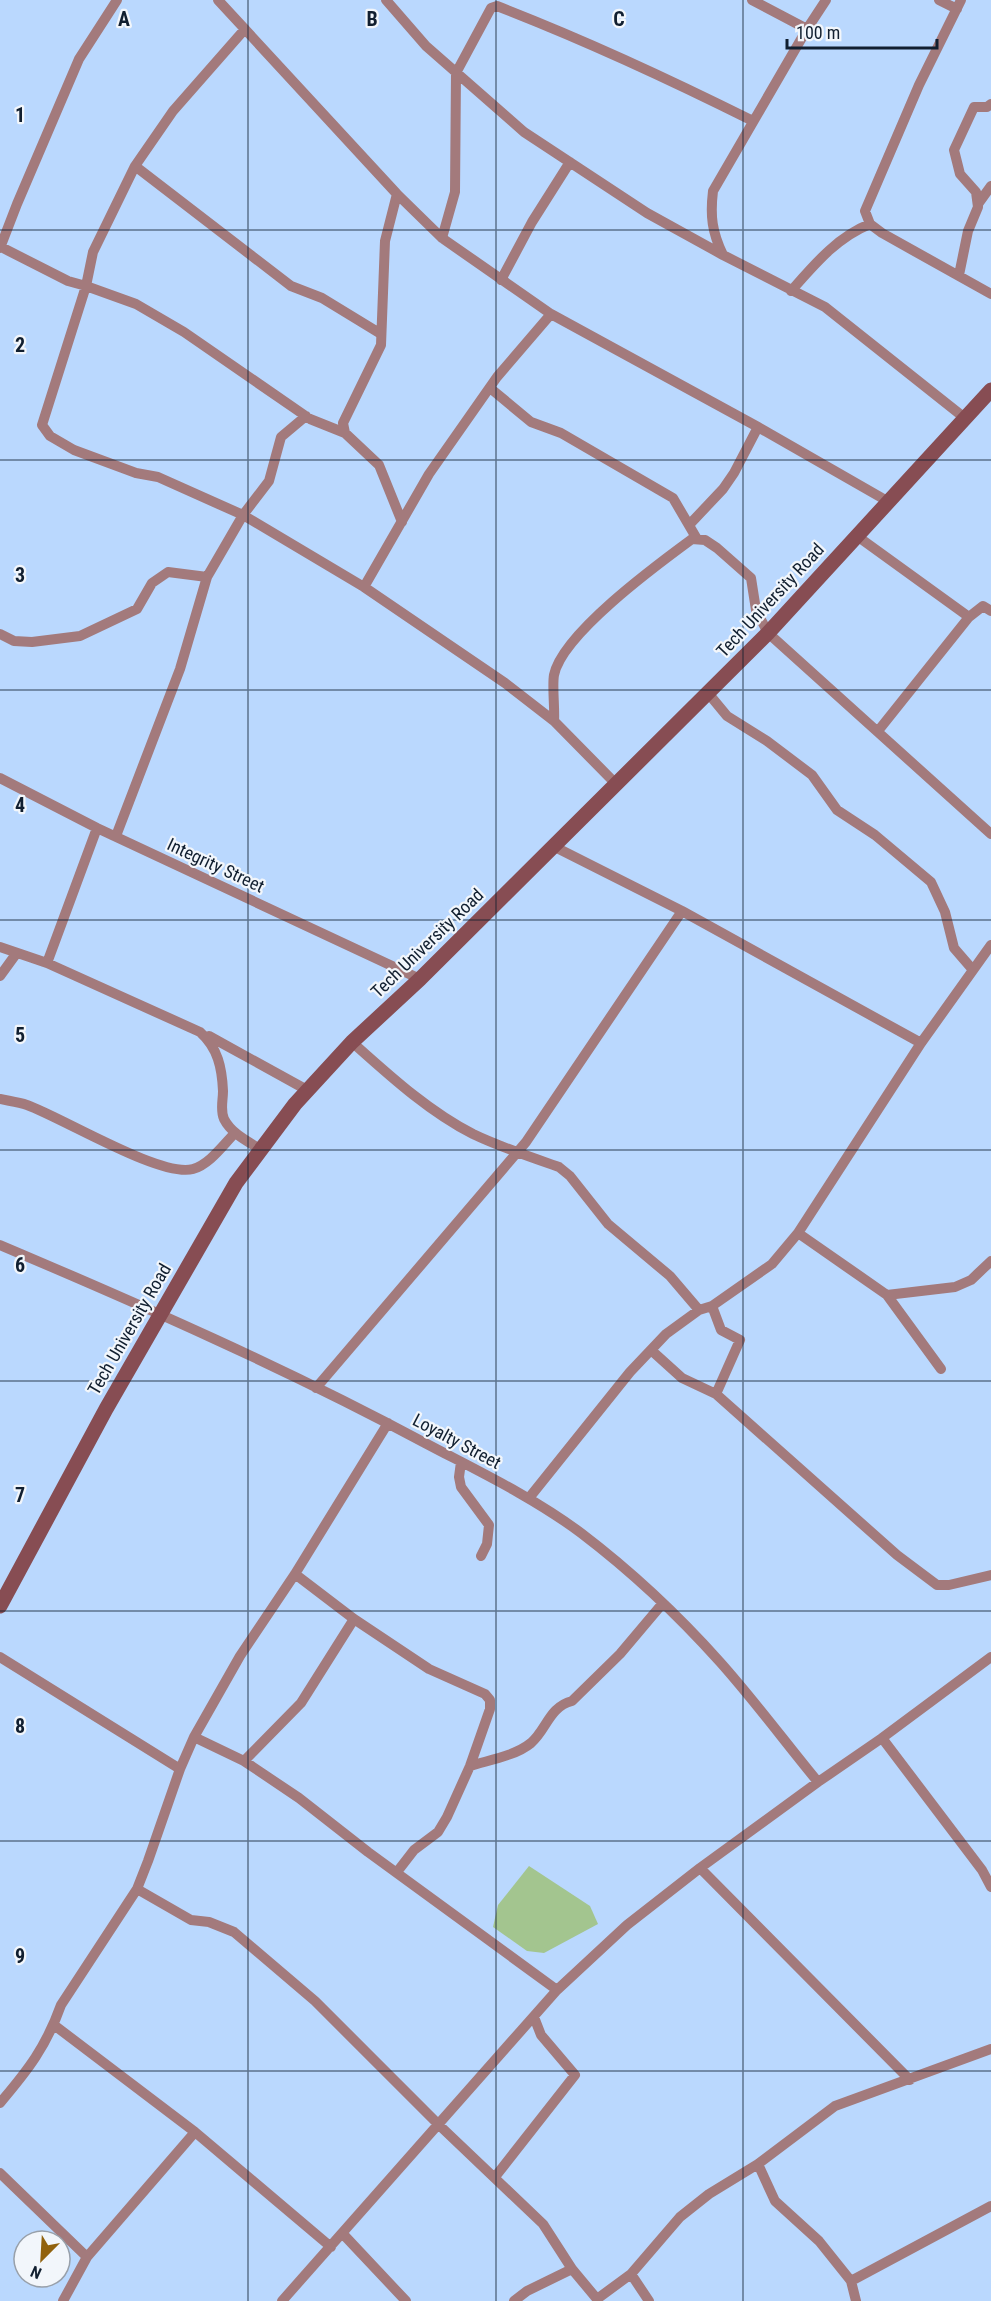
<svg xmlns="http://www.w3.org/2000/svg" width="991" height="2301" font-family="'Roboto Condensed',sans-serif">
	<rect width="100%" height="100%" fill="#bad8fe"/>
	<path fill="#a3c58f" d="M 529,1866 L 590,1906 L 598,1924 L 544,1953 L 527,1951 L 493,1927 L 498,1905 Z"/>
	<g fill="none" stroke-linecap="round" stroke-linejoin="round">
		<path stroke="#a37a7c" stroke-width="10" d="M 218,0 L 397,194 L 442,238 L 551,314 L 758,427 L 889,502
			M 386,0 L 426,46 L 524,132 L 647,213 L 723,255
			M 752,0 L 807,29
			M 826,0 L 807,29 L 713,191 C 710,216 712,232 723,255 L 825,307 L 966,419
			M 939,0 L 957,9
			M 961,0 L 919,85 L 865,211 L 870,224 L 882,233 L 991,294
			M 135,166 L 291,286 L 322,298 L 381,334
			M 397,194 L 385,241 L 381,345 L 343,423 L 345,433 L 379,465 L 402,522
			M 978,204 L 991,186
			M 442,238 L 455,192 L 456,73 L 491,8 L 497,6 C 585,40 669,79 753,121
			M 1,247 L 68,281 L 86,286 L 93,252 L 135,166 L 173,111 L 245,29
			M 0,248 L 17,204 L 79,59 L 117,0
			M 959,275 L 968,231 L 978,207 L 976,192 L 960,174 L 954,150 L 974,107 L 987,107 L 991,104
			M 501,280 L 532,222 L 570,162
			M 791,291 C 814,265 837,237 870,224
			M 490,388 L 531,422 L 561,433 L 673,498 L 697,539
			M 345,433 L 310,419 L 184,332 L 136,304 L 86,286 L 42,425 L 50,436 L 74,450 L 136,473 L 158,477 L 243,515 L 364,587 L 505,683 L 554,721 L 616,784
			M 689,525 L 723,489 L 734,473 L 758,427
			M 857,536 L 969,617
			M 364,587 L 429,474 L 497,377 L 551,314
			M 0,634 L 14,641 L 32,642 L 80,636 L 137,609 L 152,583 L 168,572 L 207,577
			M 708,693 L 727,716 L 767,741 L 812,775 L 837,810 L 875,835 L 931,882 L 945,912 L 954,948 L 973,970
			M 554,721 C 555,709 552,686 554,675 C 562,634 658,564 692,539 L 705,540 L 717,548 L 751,578 L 756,610 L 768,633 L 991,834
			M 878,731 L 969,617 L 983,606 L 991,611
			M 0,778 L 97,828 L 420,979
			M 116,836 L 180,669 L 207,577 L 243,515 L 269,481 L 281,437 L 306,416
			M 553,846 L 682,911 L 921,1043
			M 0,947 L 47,963 L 200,1032 C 218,1048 222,1068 223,1091 C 223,1101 220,1110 224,1119 C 231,1133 247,1141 260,1149
			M 47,963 L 97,828
			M 0,976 L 16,954
			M 209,1036 L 307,1090
			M 352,1042 C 389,1075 428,1111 473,1134 C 500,1147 530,1157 559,1167 L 570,1176 L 608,1224 L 670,1276 L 699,1310
			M 0,1099 C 9,1101 18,1102 27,1105 C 63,1118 161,1178 193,1169 C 210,1164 223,1145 235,1133
			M 798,1233 L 887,1295 L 941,1369
			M 0,1245 C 144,1306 287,1369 425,1443 C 478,1471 533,1497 581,1533 C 631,1571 678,1615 720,1662 C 754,1700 785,1742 818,1782
			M 887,1295 L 955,1287 L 971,1280 L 991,1261
			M 712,1306 L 721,1330 L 740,1340 L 716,1394
			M 651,1350 L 682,1378 L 716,1394 L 897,1555 L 937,1585 L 949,1585 L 991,1575
			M 316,1388 L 526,1142 L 682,911
			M 461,1462 L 459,1477 L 461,1487 L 489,1525 L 487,1544 L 481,1556
			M 529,1498 L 630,1372 L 666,1334 L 699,1310 L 712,1306 L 772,1264 L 798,1233 L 921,1043 L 991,945
			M 295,1574 L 354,1619 L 429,1669 L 485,1694 L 490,1700 L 490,1709 L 470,1766 L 447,1817 L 438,1832 L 414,1850 L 397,1872
			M 0,1657 L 180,1769
			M 194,1737 L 244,1761 L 299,1798 L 368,1852 L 557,1990
			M 882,1738 L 982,1870 L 991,1887
			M 244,1761 L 301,1703 L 354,1619
			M 470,1766 C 489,1760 515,1756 531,1743 C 547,1729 549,1707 572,1701 L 620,1654 L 663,1603
			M 700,1868 L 910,2080
			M 137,1889 L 191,1920 L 209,1922 L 234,1932 L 315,2001 L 439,2125 L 543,2224 L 572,2269 L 597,2299 L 631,2274 L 680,2217 L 709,2194 L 758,2164 L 835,2106 L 991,2049
			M 54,2025 L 195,2132 L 331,2247
			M 0,2103 C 28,2070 46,2047 61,2005 L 137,1889 L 148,1861 L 180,1769 L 194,1737 L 240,1656 L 295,1574 L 388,1423
			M 758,2164 L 775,2201 L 819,2241 L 851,2281 L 856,2301
			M 0,2173 L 87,2257
			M 495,2177 L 575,2075 L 541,2035 L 534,2017
			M 343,2234 L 406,2301
			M 631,2274 L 649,2301
			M 851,2281 L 991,2206
			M 63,2301 L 87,2257 L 195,2132
			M 282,2301 L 557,1990 L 627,1925 L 700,1868 L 818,1782 L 882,1738 L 991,1657
			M 514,2301 L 527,2291 L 572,2269"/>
		<path stroke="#874d53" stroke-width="15" d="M 0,1606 L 106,1409 L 236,1183 L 295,1104 L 352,1042 L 420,979 L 768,633 L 991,390"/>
	</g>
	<path fill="none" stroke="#111f30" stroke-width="1.5" stroke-opacity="0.55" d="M 248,0 L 248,2301M 496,0 L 496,2301M 743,0 L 743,2301M 0,230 L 991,230M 0,460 L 991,460M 0,690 L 991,690M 0,920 L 991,920M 0,1150 L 991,1150M 0,1381 L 991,1381M 0,1611 L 991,1611M 0,1841 L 991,1841M 0,2071 L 991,2071"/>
	<g text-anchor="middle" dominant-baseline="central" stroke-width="4.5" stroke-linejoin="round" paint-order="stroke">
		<g font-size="18" fill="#111f30" stroke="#f2f6fb">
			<text transform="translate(770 600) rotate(-47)">Tech University Road</text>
			<text transform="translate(216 865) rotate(25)">Integrity Street</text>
			<text transform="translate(427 943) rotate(-44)">Tech University Road</text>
			<text transform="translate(129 1329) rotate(-60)">Tech University Road</text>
			<text transform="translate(457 1441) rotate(28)">Loyalty Street</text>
		</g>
	</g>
	<g font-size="20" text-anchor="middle" font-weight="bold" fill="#111f30" stroke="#f2f6fb" stroke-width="4.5" stroke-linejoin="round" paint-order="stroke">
		<text x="124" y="26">A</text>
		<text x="372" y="26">B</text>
		<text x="619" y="26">C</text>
		<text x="20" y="122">1</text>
		<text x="20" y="352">2</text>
		<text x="20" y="582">3</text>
		<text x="20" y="812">4</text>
		<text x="20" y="1042">5</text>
		<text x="20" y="1272">6</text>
		<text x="20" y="1502">7</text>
		<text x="20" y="1733">8</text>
		<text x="20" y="1963">9</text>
	</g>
	<g transform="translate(42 2259) rotate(204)"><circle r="28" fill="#f2f6fb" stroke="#98a0aa" stroke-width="1.5"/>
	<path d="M0-4.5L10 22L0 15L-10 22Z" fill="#91620e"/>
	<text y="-9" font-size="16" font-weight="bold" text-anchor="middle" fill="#111f30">N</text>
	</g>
	<path d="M787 39v9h150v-9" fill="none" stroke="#111f30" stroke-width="3"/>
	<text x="796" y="39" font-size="18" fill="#111f30" stroke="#f2f6fb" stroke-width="4.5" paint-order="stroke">100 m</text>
</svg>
